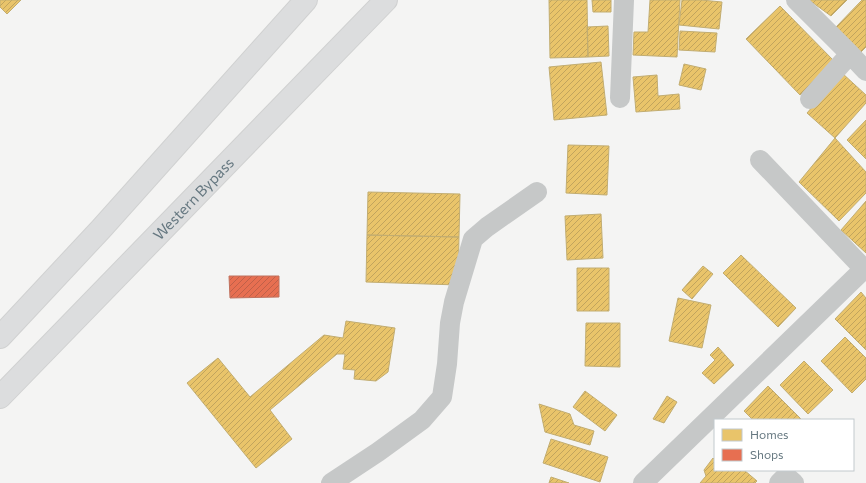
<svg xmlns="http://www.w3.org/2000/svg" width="866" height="483" font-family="Commissioner,sans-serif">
	<defs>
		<pattern id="homes-hatch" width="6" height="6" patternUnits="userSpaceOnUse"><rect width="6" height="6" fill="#e9c46a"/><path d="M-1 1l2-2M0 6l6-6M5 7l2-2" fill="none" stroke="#c1a45d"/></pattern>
		<pattern id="shops-hatch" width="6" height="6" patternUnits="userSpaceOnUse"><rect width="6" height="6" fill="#e76f51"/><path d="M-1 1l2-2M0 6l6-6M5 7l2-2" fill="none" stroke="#bf6049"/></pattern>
	</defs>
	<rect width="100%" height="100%" fill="#f4f4f3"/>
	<path fill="url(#homes-hatch)" stroke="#c2ad71" d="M 0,0 L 21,0 L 7,14 L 0,7 Z
		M 549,0 L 587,0 L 588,57 L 550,58 Z
		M 592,0 L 611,0 L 611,12 L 593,12 Z
		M 650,0 L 680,0 L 677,57 L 633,55 L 634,32 L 648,32 Z
		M 682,0 L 701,0 L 722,2 L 719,29 L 679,25 Z
		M 809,0 L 847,0 L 831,16 Z
		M 862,0 L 866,0 L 866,47 L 861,52 L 836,27 Z
		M 780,6 L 834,61 L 800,95 L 746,39 Z
		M 608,26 L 609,56 L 588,57 L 587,27 Z
		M 680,31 L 717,33 L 715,52 L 679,50 Z
		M 601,62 L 607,115 L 554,120 L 549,67 Z
		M 684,64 L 706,69 L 701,90 L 679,85 Z
		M 842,73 L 866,95 L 866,103 L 835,138 L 807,113 Z
		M 657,75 L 658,96 L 679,94 L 680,109 L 636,112 L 633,77 Z
		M 866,120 L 866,159 L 847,140 Z
		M 835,138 L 866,172 L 866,193 L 839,221 L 799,182 Z
		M 568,145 L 609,146 L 607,195 L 566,193 Z
		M 368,192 L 460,194 L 459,237 L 367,235 Z
		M 866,201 L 866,253 L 841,230 Z
		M 601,214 L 603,258 L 567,260 L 565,216 Z
		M 367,235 L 459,237 L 458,285 L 366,282 Z
		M 741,255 L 796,308 L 778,327 L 723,273 Z
		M 703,266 L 713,274 L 692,299 L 682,290 Z
		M 577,268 L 609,268 L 609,311 L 577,311 Z
		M 861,292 L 866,298 L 866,350 L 835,319 Z
		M 678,298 L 711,305 L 702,348 L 669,341 Z
		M 346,321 L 395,328 L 388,372 L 376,381 L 354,379 L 355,370 L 343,369 L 345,354 L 337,354 L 270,410 L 292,439 L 256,468 L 187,383 L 218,358 L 250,397 L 324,335 L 343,338 Z
		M 586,323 L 620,323 L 620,367 L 585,366 Z
		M 845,337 L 866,358 L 866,379 L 852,393 L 821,361 Z
		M 718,347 L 734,365 L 714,384 L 702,373 L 715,360 L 710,355 Z
		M 804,361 L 833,390 L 808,414 L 780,385 Z
		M 768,386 L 801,419 L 800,420 L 753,420 L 744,411 Z
		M 585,391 L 617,415 L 605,431 L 573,407 Z
		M 667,396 L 677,402 L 664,423 L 653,419 Z
		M 539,404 L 570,414 L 574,425 L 594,431 L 590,445 L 545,432 Z
		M 551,439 L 608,457 L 600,482 L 543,463 Z
		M 713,458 L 715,460 L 715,470 L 744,470 L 757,481 L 755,483 L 700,483 L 706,476 L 704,470 Z
		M 551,477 L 569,483 L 549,483 Z"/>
	<path fill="url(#shops-hatch)" stroke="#c0725f" d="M 229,276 L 279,276 L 279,297 L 230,298 Z"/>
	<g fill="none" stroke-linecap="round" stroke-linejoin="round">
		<defs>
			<g id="primary">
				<path d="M 0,337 L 101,229 L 306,0"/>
				<path id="s1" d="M 0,397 L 386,0"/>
			</g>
		</defs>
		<use href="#primary" stroke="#d0d1d1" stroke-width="24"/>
		<path stroke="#c6c8c8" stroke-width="20" d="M 796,0 L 850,54 L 810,99
			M 850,54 L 866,71
			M 620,98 L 624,0
			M 760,160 L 866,271
			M 331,483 L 378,452 L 422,420 L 442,397 L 447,364 L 450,323 L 454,302 L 473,239 L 487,227 L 537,192
			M 643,483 L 864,269
			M 779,483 L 786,476 L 794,483"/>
		<use href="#primary" stroke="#dcddde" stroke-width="22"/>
	</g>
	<g text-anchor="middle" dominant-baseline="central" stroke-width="4" stroke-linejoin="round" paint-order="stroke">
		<g font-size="15" fill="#667881" stroke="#fff">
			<text stroke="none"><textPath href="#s1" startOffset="277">Western Bypass</textPath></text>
		</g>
	</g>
	<rect x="714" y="419" width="140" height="52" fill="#ffffff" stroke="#c2c9cd"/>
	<rect x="722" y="429" width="20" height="12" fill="#e9c46a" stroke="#c2c9cd"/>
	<text x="750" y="439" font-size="12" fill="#667881">Homes</text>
	<rect x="722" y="449" width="20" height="12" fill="#e76f51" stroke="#c2c9cd"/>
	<text x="750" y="459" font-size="12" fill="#667881">Shops</text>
</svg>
